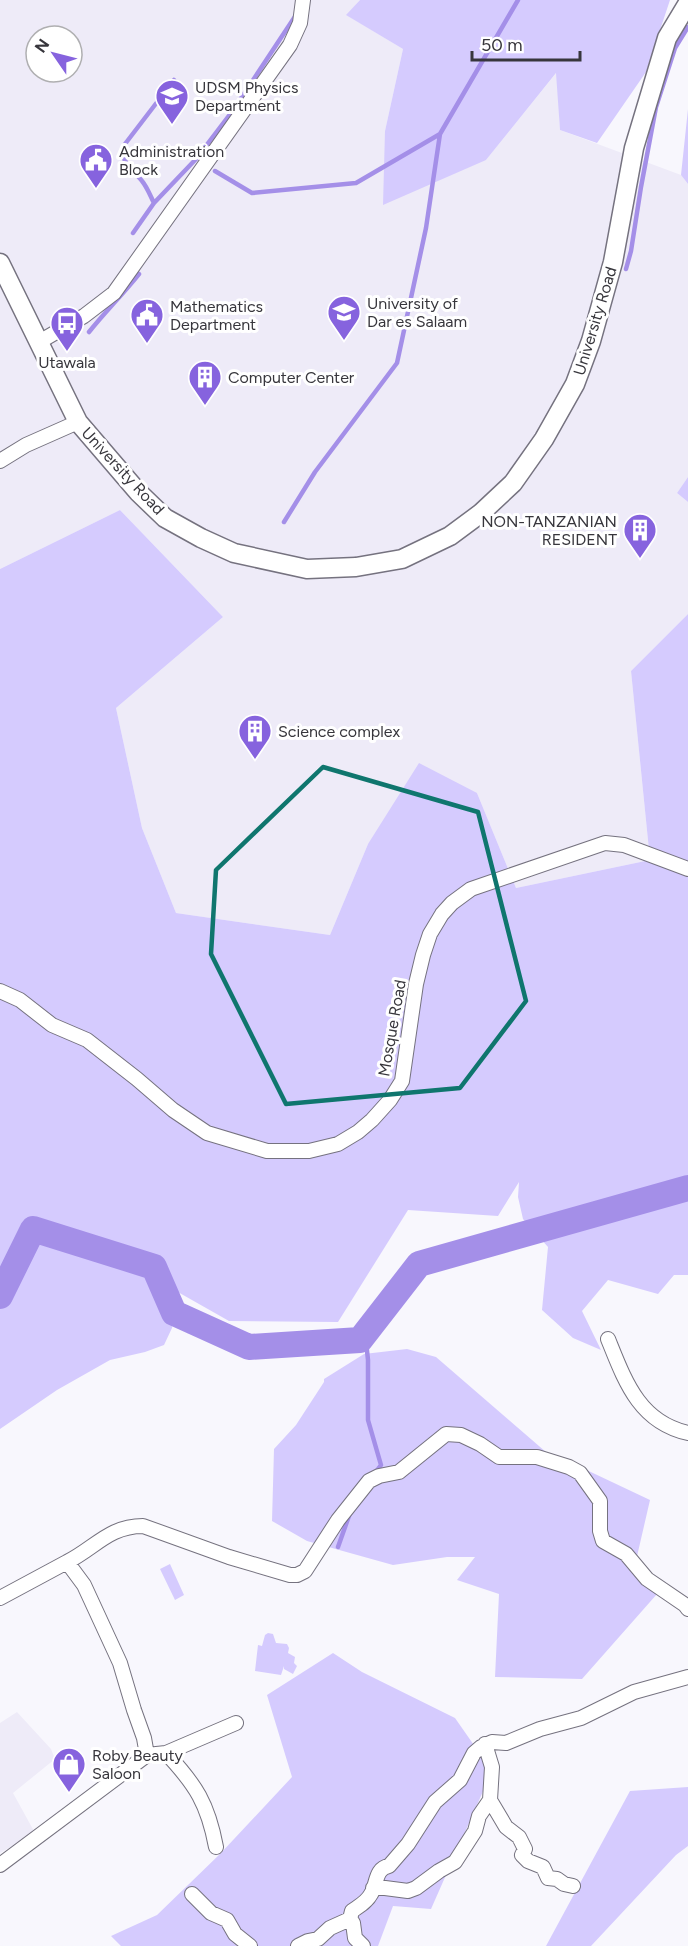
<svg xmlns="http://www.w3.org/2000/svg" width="688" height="1946" font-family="Figtree,sans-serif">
	<rect width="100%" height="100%" fill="#f8f7fd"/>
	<path fill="#eeebf8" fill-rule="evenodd" d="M 0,0 L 360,0 L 347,15 L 403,49 L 385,131 L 486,160 L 557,72 L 560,130 L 681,175 L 688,184 L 688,477 L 677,493 L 688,502 L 688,614 L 631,671 L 650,860 L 516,888 L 477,793 L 368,844 L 330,935 L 176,913 L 142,828 L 116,708 L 223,617 L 120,510 L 0,569 ZM 36,36 L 72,36 L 72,72 L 36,72 Z
		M 17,1712 L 51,1749 L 55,1759 L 13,1793 L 35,1833 L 0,1853 L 0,1723 Z"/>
	<path fill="#d5cbfe" d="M 360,0 L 670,0 L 646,72 L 597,143 L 560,130 L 556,73 L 486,160 L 383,205 L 385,131 L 403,49 L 346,15 Z
		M 688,109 L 688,184 L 681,175 Z
		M 688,477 L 688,502 L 677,493 Z
		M 120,510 L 223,617 L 116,708 L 142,828 L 176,913 L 330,935 L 368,844 L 419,763 L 477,793 L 516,888 L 650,860 L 631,671 L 688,614 L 688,1275 L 674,1275 L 658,1294 L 608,1280 L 582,1311 L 601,1350 L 573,1338 L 542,1310 L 548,1247 L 523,1219 L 518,1197 L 519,1182 L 498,1216 L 408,1210 L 338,1322 L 229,1321 L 169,1287 L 176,1305 L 172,1328 L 164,1345 L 145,1352 L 110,1360 L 57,1390 L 0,1429 L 0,569 Z
		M 407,1349 L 436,1357 L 554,1459 L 557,1456 L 650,1500 L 635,1565 L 657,1594 L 582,1679 L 495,1677 L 499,1594 L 457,1580 L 475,1557 L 447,1557 L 393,1565 L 307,1541 L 272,1521 L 274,1449 L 296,1425 L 324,1382 L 324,1379 L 364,1354 Z
		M 170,1564 L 184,1595 L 175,1600 L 160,1569 Z
		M 268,1633 L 273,1634 L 276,1643 L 287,1644 L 289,1648 L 288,1653 L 295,1657 L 294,1663 L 297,1666 L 293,1674 L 284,1669 L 284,1666 L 281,1675 L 255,1671 L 258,1645 L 262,1646 L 265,1635 Z
		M 333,1653 L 362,1672 L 455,1718 L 492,1771 L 431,1909 L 393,1906 L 378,1946 L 121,1946 L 111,1936 L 157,1915 L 220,1854 L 292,1777 L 267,1695 Z
		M 688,1787 L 688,1846 L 676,1855 L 591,1946 L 546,1946 L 630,1791 Z"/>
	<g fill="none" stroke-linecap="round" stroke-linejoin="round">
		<path stroke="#a48fe8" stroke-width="4.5" d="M 215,171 L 252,193 L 356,183 L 440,134 L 518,0
			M 154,203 C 150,195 147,187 142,181 C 133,169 117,160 125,144 L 174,80
			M 133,233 L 154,203 L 196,159 L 234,109 L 296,15
			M 626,269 L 631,251 L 641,187 L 656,107 L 675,48 L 688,27
			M 89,332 C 105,312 123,294 139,274
			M 284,522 L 315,472 L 397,363 L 426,228 L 440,134
			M 365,1332 L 368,1360 L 368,1420 L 381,1465 L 375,1473
			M 338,1547 L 350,1513"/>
		<path stroke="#a48fe8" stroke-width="26" d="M 0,1296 L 33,1229 L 154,1267 L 174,1313 L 249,1347 L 360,1340 L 419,1264 L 688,1188"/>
		<defs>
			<path id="street" d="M 39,342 L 84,316 L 114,293 L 290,45 L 300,23 L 303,0
				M 0,461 L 26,445 L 78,422
				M 0,991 L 20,1000 L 52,1025 L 87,1040 L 137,1079 L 173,1110 L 207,1133 L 267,1151 L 309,1151 L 338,1144 L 358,1132 L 372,1120 L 390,1100 L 402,1081 L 416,984 L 423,955 L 430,934 L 442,914 L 452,903 L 471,889 L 605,843 L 624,845 L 688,869
				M 608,1339 C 625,1381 639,1422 688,1433
				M 67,1562 C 95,1548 109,1526 143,1526 L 229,1557 L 290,1575 L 297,1575 L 305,1571 L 338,1520 L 369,1481 L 379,1476 L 399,1472 L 446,1434 L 461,1435 L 480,1444 L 499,1457 L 537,1457 L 569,1467 L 580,1473 L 600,1501 L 600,1531 L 603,1541 L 626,1554 L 647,1579 L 685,1605 L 688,1609
				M 0,1598 L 67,1562 L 84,1585 L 120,1663 L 134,1710 L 144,1738 L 147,1755
				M 485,1744 L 492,1767 L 490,1800 L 506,1827 L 519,1837 L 525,1849 L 522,1855 L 528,1861 L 543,1867 L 548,1878 L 557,1879 L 564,1884 L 573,1886
				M 166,1753 C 196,1785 208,1804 216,1847
				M 0,1865 L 147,1755 L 166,1753 L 236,1723
				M 373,1888 L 385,1888 L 408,1891 L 416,1888 L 439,1871 L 455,1862 L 475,1831 L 479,1816 L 490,1800
				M 192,1894 L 211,1913 L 227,1920 L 235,1934 L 250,1946
				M 350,1918 L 353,1923 L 355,1938 L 363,1946
				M 298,1946 L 308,1941 L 318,1939 L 330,1928 L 350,1919 L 352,1911 C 359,1906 367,1902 371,1894 C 377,1885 375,1868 389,1866 L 408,1844 L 435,1802 L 460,1780 L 474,1753 L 481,1747 L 492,1742 L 506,1743 L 540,1729 L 581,1718 L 634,1692 L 688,1677"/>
			<path id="secondary" d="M 0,263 L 78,422 L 138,492 L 165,518 L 201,538 L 234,553 L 307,569 L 356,567 L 402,559 L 450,536 L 481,513 L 513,483 L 544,439 L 575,384 L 591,341 L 613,262 L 634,148 L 667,38 L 688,3"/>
		</defs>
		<use href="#street" stroke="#75727f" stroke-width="16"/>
		<use href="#secondary" stroke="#75727f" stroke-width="21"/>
		<use href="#street" stroke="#fff" stroke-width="14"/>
		<use href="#secondary" stroke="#fff" stroke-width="18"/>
	</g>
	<path fill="none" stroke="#0f766e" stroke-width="4.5" stroke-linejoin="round" d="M 323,767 L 478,812 L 526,1001 L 460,1088 L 286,1104 L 211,954 L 216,870 Z"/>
	<defs>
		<symbol id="university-pin" viewBox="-11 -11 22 30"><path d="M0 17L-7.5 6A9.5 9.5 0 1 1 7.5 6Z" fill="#8663de" stroke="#fff"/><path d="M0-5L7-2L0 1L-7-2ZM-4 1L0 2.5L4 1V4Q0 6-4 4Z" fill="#fff"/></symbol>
		<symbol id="civic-pin" viewBox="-11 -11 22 30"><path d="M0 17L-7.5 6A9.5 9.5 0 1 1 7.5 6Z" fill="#8663de" stroke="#fff"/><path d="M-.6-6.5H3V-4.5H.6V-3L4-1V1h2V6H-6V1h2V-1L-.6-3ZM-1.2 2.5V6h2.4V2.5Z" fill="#fff"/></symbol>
		<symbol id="bus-pin" viewBox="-11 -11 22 30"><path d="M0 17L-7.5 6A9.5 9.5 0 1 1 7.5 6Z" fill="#8663de" stroke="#fff"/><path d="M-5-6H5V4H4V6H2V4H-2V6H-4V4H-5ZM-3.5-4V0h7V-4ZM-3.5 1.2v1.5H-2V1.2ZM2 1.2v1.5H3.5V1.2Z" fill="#fff"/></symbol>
		<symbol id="building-pin" viewBox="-11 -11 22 30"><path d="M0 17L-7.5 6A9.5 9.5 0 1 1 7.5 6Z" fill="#8663de" stroke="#fff"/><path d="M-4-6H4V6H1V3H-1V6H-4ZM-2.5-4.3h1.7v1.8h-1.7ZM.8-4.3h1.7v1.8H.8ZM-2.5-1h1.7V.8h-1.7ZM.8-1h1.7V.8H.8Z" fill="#fff"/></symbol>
		<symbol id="shop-pin" viewBox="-11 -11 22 30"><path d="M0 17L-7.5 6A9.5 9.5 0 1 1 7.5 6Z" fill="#8663de" stroke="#fff"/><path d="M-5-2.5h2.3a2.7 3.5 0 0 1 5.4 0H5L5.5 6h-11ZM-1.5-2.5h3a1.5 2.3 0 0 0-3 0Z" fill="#fff"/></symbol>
	</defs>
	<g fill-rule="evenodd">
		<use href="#university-pin" x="153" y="77" width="38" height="52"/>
		<use href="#civic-pin" x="77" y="141" width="38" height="52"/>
		<use href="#university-pin" x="325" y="293" width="38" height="52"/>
		<use href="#civic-pin" x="128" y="296" width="38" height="52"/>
		<use href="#bus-pin" x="48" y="304" width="38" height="52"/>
		<use href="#building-pin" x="186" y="358" width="38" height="52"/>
		<use href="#building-pin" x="621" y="511" width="38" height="52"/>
		<use href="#building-pin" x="236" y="712" width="38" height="52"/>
		<use href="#shop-pin" x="50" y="1745" width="38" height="52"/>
	</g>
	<g text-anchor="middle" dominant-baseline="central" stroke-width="6" stroke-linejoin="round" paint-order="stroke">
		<g font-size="16" fill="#37363c" stroke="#fff" text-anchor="start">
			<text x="195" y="87">UDSM Physics<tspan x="195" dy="18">Department</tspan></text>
			<text x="119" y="151">Administration<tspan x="119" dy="18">Block</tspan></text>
			<text x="367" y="303">University of<tspan x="367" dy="18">Dar es Salaam</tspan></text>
			<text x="170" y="306">Mathematics<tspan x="170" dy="18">Department</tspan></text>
			<text x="67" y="362" text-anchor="middle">Utawala</text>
			<text x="228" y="377">Computer Center</text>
			<text x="617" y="521" text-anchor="end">NON-TANZANIAN<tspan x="617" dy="18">RESIDENT</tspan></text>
			<text x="278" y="731">Science complex</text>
			<text x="92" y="1755">Roby Beauty<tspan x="92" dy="18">Saloon</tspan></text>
		</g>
		<g font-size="16" fill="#37363c" stroke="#fff">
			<text transform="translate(595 321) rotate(-73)">University Road</text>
			<text transform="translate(123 471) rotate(47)">University Road</text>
			<text transform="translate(392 1028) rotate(-80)">Mosque Road</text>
		</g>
	</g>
	<g transform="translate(54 54) rotate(305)"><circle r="28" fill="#ffffff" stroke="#afafb1" stroke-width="1.5"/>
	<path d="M0-4.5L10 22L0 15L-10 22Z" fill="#8663de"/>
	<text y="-9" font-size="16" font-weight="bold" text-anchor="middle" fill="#37363c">N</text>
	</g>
	<path d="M472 51v9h108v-9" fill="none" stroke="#37363c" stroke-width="3"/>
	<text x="481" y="51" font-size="18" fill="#37363c" stroke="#ffffff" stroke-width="4.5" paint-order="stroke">50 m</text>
</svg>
